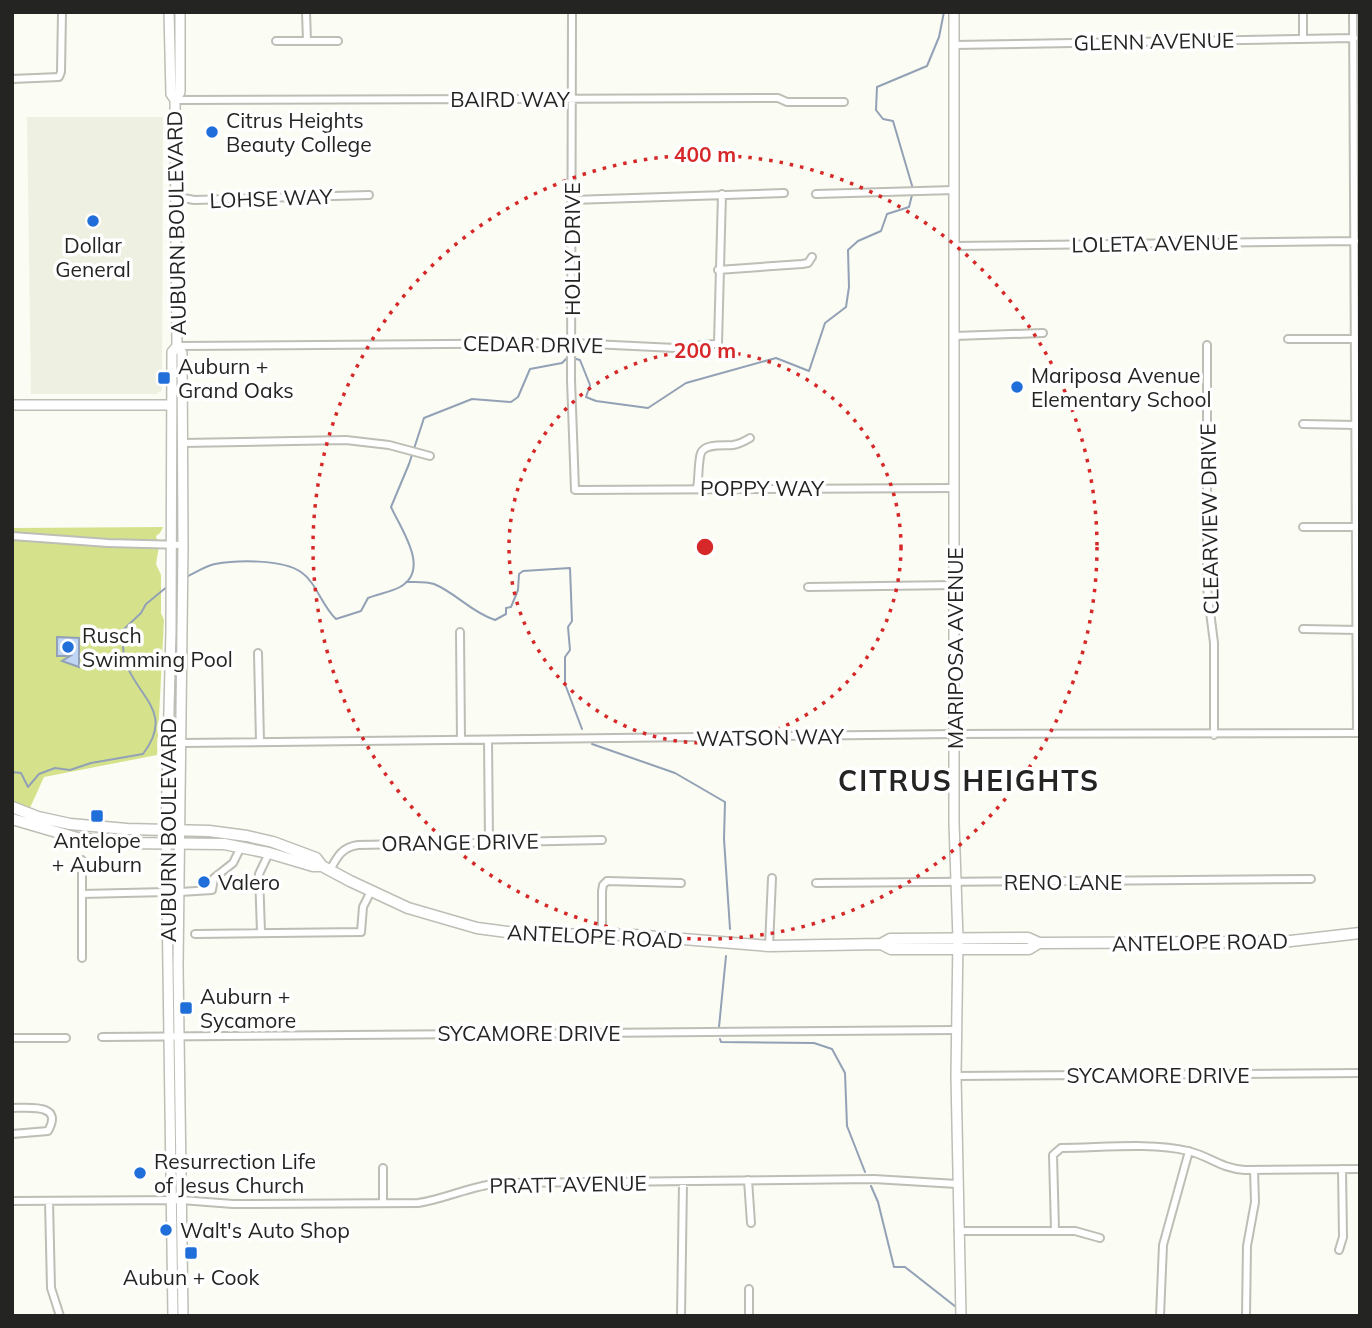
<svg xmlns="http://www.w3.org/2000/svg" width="1372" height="1328" font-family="Mulish,sans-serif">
	<rect width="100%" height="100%" fill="#fbfcf3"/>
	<path fill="#eef1e1" d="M 27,117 L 163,117 L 162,390 L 156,394 L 31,394 Z"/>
	<path fill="#d5e28b" d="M 163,527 L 160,533 L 156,536 L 157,540 L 160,540 L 156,564 L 161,575 L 161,613 L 164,620 L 157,755 L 44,777 L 29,810 L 12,804 L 12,528 Z"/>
	<path fill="#c1d6f5" stroke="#92a1b6" stroke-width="2" d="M 57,637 L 79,638 L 79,667 L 62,661 L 70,656 L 57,656 Z"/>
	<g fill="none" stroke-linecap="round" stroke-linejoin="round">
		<path stroke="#92a1b6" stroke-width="2" d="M 913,189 L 893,121 L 883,119 L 876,110 L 877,87 L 927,66 L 939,37 L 944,12
			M 186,577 C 195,573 205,566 215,564 C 237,560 282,559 301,572 C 316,582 322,606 336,619 L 361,611 L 368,598 C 378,594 391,592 400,587 C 431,570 401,529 391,507 L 409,464 L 424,418 L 472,399 L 511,402 L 518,397 L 530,369 L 562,363 L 568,357 L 580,360 L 590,385 L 586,397 L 596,401 L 648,408 L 686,383 L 776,358 L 809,371 L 825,323 L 846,307 L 849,287 L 848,250 L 858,241 L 881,231 L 887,214 L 909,207 L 912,195
			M 406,582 C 414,582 426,581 434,584 C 456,593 471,612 495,620 L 506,614 L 506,608 L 511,607 L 518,590 L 519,574 L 523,571 L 570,568 L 572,621 L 568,627 L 570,650 L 565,657 L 565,684 L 582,729
			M 592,744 L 675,773 L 725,802 L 724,839 L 730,929
			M 12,772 L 21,773 L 28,787 L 39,774 L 55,768 L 70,770 L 91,763 L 143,754 C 174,713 140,699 126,664 C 122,653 123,642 123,630 L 141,613 L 146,604 L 168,586
			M 719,1027 L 726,956
			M 720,1039 L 721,1042 L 814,1043 L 832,1049 L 845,1073 L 847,1126 L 865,1172
			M 871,1186 L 878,1202 L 894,1267 L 905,1267 L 956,1307"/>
		<defs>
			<path id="street" d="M 306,12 L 307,41
				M 572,12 L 571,380 L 575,490 L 955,488
				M 1303,12 L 1303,39
				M 1353,12 L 1357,733
				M 276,41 L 338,41
				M 954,45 L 1354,38
				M 12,79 L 59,77 L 61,72 L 62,12
				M 175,100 L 778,98 L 787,102 L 844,102
				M 816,194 L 954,190
				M 174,196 L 194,200 L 369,195
				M 572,200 L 784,193
				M 954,246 L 1355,241
				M 718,270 L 802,264 L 808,263 L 812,257
				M 955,336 L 1043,333
				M 1288,339 L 1355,339
				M 1207,345 L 1207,588 L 1214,643 L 1214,735
				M 177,346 L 572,343 L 675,348 L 714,344 L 718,343 L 722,194
				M 1303,424 L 1356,425
				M 183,443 L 346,440 L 389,445 L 430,456
				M 697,488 C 699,478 698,461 701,453 C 705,443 724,446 733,445 C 739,444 745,441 750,438
				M 1303,527 L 1357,527
				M 12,536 L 108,543 L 183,545
				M 808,587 L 955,585
				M 1303,629 L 1358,630
				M 460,632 L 461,740
				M 258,653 L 260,742
				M 488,740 L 489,841
				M 181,743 L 955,734 L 1360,733
				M 82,860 L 82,958
				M 330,870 C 337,857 342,847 358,845 L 602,840
				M 816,883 L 1311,879
				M 180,892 L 212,890 L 214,878 L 233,863 L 241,847
				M 82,894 L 167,892
				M 261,932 L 259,874 L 269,853
				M 195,934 L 361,932 L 363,907 L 371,891
				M 602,935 L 602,891 L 603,885 L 607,881 L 681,883
				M 769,946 L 772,878
				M 102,1037 L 957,1030
				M 12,1038 L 66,1038
				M 956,1076 L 1360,1073
				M 12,1108 C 28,1108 64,1103 48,1131 L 12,1134
				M 383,1168 L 383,1203
				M 748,1180 L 751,1223
				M 12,1201 L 181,1200 L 233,1204 L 418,1203 C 446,1199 472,1185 501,1183 L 874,1179 L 957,1184
				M 49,1201 L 51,1288 L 60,1316
				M 1055,1230 L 1053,1155 L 1061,1148 C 1099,1148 1151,1142 1188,1151 C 1210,1156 1219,1168 1245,1170 L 1360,1169
				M 958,1231 L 1075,1231 L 1100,1238
				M 1339,1250 L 1343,1237 L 1342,1169
				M 681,1316 L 683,1182
				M 749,1316 L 749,1289
				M 1160,1316 L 1163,1245 L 1189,1151
				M 1246,1316 L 1247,1246 L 1255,1202 L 1254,1170"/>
			<path id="secondary" d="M 169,12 L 171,94 L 175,100 L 177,346 L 182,353 L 183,546 L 178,966 L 183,1316
				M 954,12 L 954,823 L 958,939 L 956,1076 L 961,1316
				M 175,100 L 180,92 L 180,12
				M 12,405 L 171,405
				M 173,1316 L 166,829 L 171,630 L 172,352 L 177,346"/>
			<path id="primary" d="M 12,807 L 38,817 L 70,824 L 127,829 L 209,831 L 247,836 L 273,842 L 316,858 L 322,866 L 350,881 L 408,908 L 477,928 L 522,934 L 633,935 L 769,946 L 881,944 L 890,939 L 1028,938 L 1039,943 L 1282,942 L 1360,933
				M 12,819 L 77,838 L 122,843 L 224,844 L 269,853 L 313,866 L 322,866
				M 881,944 L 891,949 L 1029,949 L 1039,943"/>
		</defs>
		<use href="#street" stroke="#bdbeb6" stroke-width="10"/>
		<use href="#secondary" stroke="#bdbeb6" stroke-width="12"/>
		<use href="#primary" stroke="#bdbeb6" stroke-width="13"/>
		<use href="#street" stroke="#fff" stroke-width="6"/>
		<use href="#secondary" stroke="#fff" stroke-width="9"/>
		<use href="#primary" stroke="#fff" stroke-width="10"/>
	</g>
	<g fill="none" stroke="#d62828" stroke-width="3.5" stroke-dasharray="3.5 7">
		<circle cx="705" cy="547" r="196"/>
		<circle cx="705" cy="547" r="392"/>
	</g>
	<g fill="#206ed9" stroke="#fff" stroke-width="2.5">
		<circle cx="212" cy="132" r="7"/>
		<circle cx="93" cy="221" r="7"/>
		<rect x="157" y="371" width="14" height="14" rx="3.5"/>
		<circle cx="1017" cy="387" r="7"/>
		<circle cx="68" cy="647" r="7"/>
		<rect x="90" y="809" width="14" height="14" rx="3.5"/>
		<circle cx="204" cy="882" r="7"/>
		<rect x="179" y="1001" width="14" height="14" rx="3.5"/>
		<circle cx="140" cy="1173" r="7"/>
		<circle cx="166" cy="1230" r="7"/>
		<rect x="184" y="1246" width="14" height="14" rx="3.5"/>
	</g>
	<g text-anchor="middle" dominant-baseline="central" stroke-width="7" stroke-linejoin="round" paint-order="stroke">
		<g font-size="21" fill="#242522" stroke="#fff">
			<text transform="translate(1154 41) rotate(-1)">GLENN AVENUE</text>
			<text x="510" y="99">BAIRD WAY</text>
			<text transform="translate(271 198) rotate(-2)">LOHSE WAY</text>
			<text transform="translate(176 223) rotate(-91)">AUBURN BOULEVARD</text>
			<text transform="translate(1155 243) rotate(-1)">LOLETA AVENUE</text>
			<text transform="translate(572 249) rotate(-90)">HOLLY DRIVE</text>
			<text transform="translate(533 344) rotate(1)">CEDAR DRIVE</text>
			<text x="762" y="488">POPPY WAY</text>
			<text transform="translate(1209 519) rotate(-91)">CLEARVIEW DRIVE</text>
			<text transform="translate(955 648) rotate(-90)">MARIPOSA AVENUE</text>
			<text transform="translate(770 737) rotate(-1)">WATSON WAY</text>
			<text transform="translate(168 830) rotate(-90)">AUBURN BOULEVARD</text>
			<text transform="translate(460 842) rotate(-1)">ORANGE DRIVE</text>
			<text x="1063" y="882">RENO LANE</text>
			<text transform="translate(595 936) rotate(3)">ANTELOPE ROAD</text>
			<text transform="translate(1200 942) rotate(-1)">ANTELOPE ROAD</text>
			<text x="529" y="1033">SYCAMORE DRIVE</text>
			<text x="1158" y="1075">SYCAMORE DRIVE</text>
			<text transform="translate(568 1184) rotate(-1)">PRATT AVENUE</text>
		</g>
		<g font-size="21" fill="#242522" stroke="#fff" text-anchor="start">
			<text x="226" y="120">Citrus Heights<tspan x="226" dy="24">Beauty College</tspan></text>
			<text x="93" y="245" text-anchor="middle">Dollar<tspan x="93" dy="24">General</tspan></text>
			<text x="178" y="366">Auburn +<tspan x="178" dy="24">Grand Oaks</tspan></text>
			<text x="1031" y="375">Mariposa Avenue<tspan x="1031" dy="24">Elementary School</tspan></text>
			<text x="82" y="635">Rusch<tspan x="82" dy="24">Swimming Pool</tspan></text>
			<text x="97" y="840" text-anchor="middle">Antelope<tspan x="97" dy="24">+ Auburn</tspan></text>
			<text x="218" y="882">Valero</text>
			<text x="200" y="996">Auburn +<tspan x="200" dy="24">Sycamore</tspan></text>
			<text x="154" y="1161">Resurrection Life<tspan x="154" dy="24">of Jesus Church</tspan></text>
			<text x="180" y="1230">Walt's Auto Shop</text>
			<text x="191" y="1277" text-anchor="middle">Aubun + Cook</text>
		</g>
		<g font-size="28" font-weight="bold" letter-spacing="2" fill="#242522" stroke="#fff">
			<text x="969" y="780">CITRUS HEIGHTS</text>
		</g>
	</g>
	<circle cx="705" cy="547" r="10" fill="#d62828" stroke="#fff" stroke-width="3.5"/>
	<g font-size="21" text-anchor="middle" font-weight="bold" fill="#d62828" stroke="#fff" stroke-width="7" stroke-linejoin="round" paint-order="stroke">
		<text x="705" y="162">400 m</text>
		<text x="705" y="358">200 m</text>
	</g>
	<rect width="1372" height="1328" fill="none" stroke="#242522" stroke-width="28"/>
</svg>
